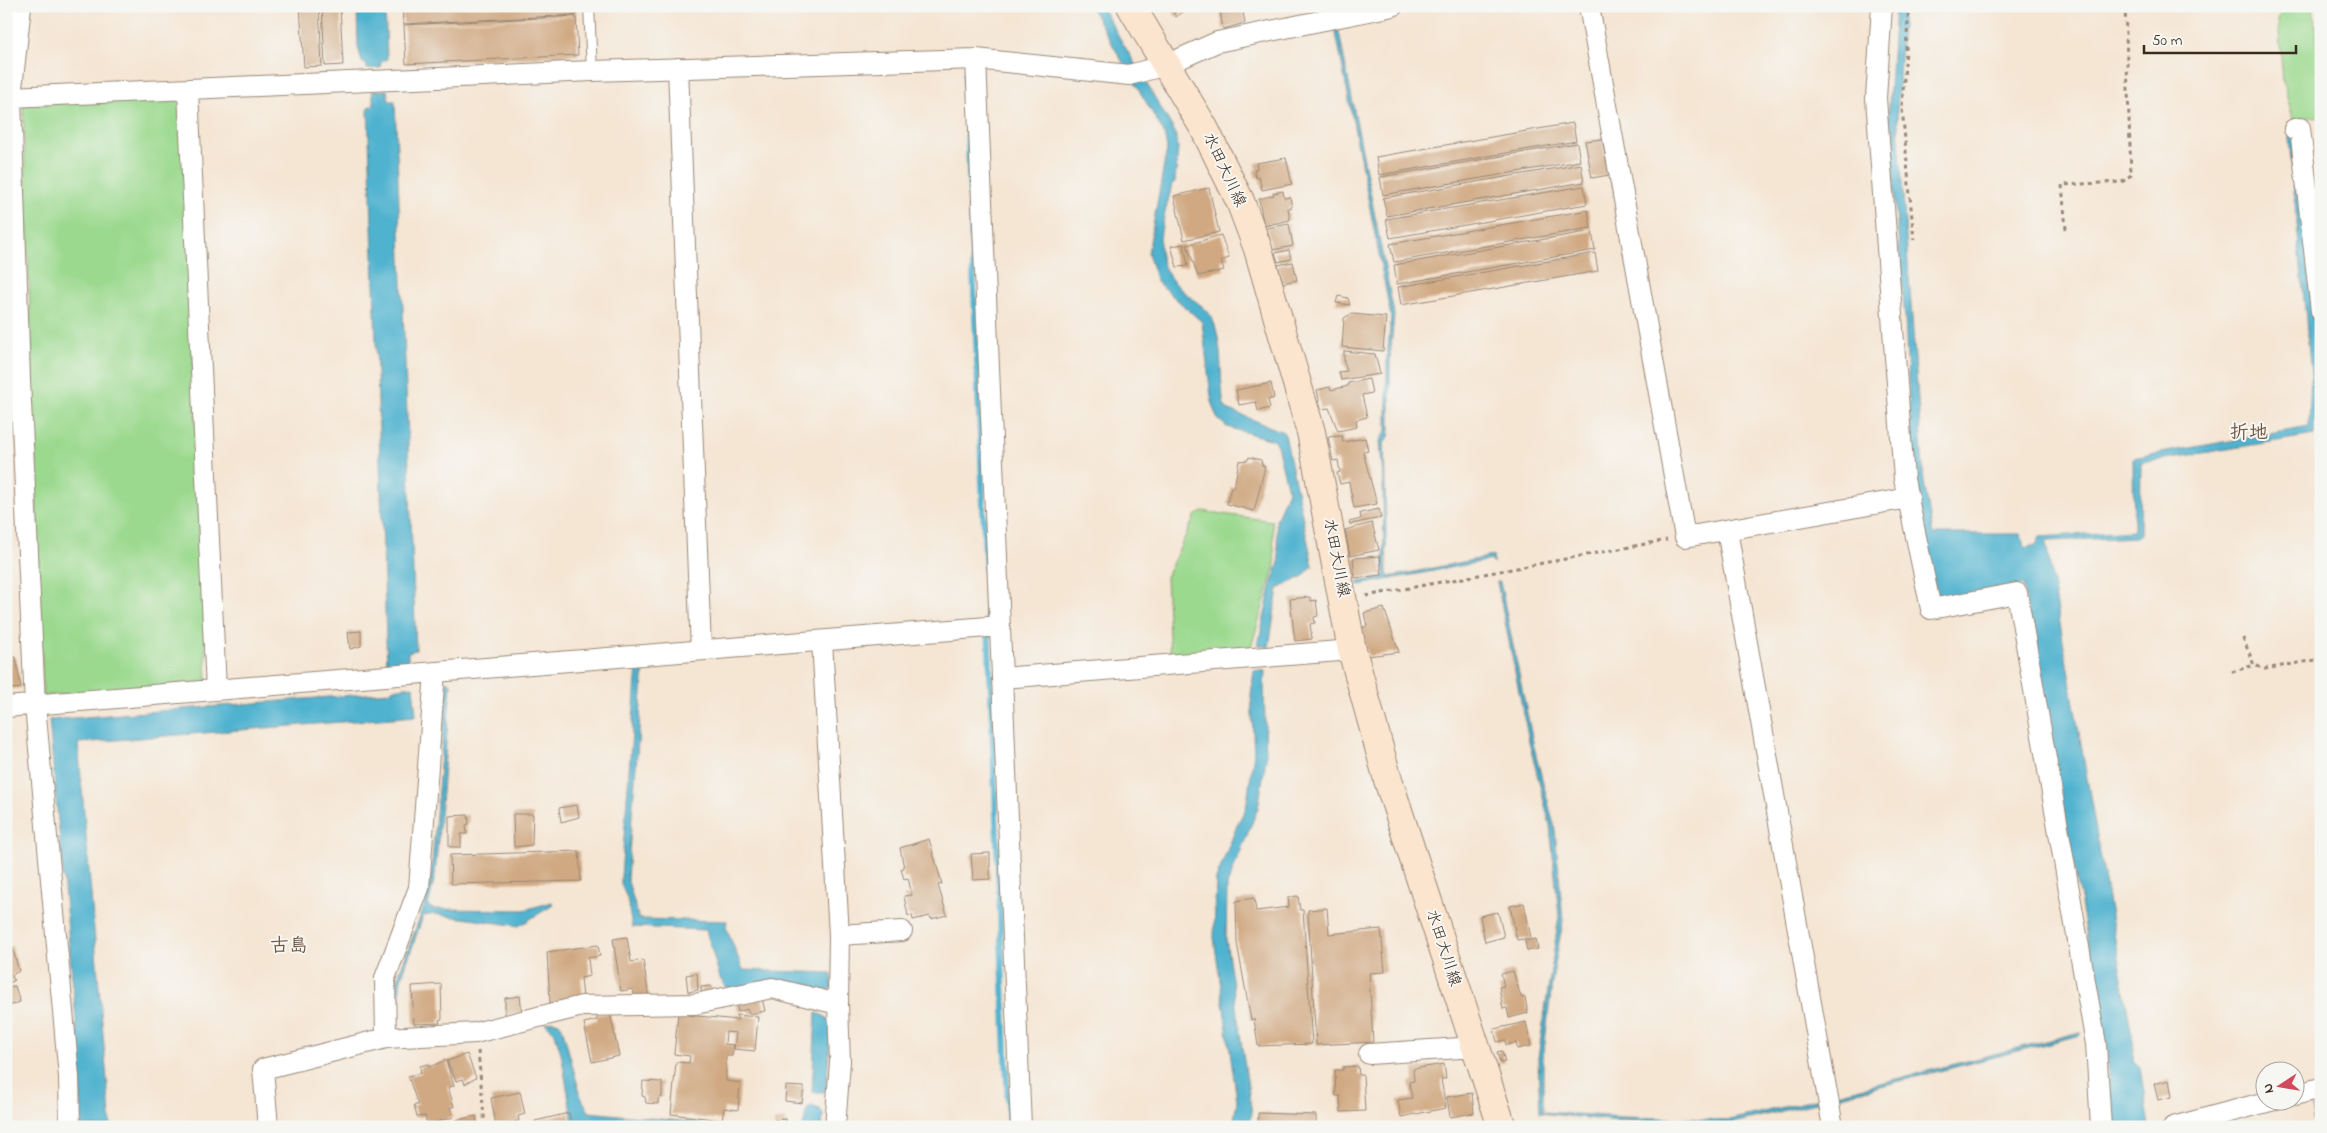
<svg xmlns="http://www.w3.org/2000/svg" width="2327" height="1133" font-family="'Indie Flower','Klee One',sans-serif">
	<rect width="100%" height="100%" fill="#f6f6f2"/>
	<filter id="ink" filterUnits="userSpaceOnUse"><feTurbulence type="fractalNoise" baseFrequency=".02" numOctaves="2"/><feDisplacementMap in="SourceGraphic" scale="10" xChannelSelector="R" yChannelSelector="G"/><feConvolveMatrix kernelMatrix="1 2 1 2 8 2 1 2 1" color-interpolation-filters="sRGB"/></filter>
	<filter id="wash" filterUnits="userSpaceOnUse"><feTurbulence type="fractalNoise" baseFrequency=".0096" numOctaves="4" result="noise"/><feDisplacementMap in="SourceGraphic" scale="20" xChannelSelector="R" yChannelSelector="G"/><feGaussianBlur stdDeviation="1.12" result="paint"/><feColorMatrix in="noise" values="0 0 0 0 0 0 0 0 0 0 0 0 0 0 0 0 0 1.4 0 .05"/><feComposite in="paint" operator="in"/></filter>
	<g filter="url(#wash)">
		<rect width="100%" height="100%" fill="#f5e5d3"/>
		<path fill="#9bd98e" stroke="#6b8256" d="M 2280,6 L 2313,6 L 2318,52 L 2321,52 L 2321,116 L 2293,120 L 2283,80 L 2278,20 L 2280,14 Z
			M 182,98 L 207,682 L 43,696 L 23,105 Z
			M 1202,511 L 1272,521 L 1275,565 L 1250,651 L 1170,656 L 1166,577 L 1195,516 Z"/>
		<path fill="#50b2cf" stroke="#466e76" d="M 357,6 L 385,6 L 387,59 L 381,62 L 380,68 L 367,69 L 366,64 L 362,62 L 358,47 Z
			M 1090,6 L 1101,6 L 1175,132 L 1178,148 L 1175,182 L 1172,184 C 1163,227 1145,259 1184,292 C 1191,299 1208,308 1212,318 C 1224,344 1219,377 1224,405 L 1227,409 L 1283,432 L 1285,435 L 1313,566 L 1302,577 L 1278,589 L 1269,647 L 1258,645 L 1272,582 L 1279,563 L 1276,521 L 1288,490 L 1276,441 L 1227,427 L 1217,418 L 1212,404 L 1202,322 L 1157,282 L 1148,253 L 1167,149 L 1164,133 Z
			M 1895,6 L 1903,6 L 1897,113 L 1924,482 L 1933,534 L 2020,534 L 2025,548 L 2036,545 L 2040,537 L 2134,531 L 2133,458 L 2309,427 L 2311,374 L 2289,138 L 2296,137 L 2318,368 L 2314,435 L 2141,463 L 2140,534 L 2136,537 L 2049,541 L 2046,543 L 2134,1048 L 2133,1061 L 2140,1068 L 2149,1127 L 2108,1127 L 2108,1052 L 2023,585 L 1941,601 L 1933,593 L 1913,478 L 1905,317 L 1888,121 Z
			M 1338,27 L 1394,314 L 1390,359 L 1390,430 L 1389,437 L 1384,442 L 1387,573 L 1389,577 L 1493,556 L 1494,563 L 1492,563 L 1491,560 L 1359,585 L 1356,582 L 1382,578 L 1384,575 L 1383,477 L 1380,441 L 1387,430 L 1387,358 L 1391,317 L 1335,28 Z
			M 387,90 L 389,101 L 395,101 L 416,650 L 408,652 L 408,666 L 387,668 L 368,107 L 374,105 L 372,91 Z
			M 1497,582 L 1500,582 L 1534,747 L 1555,830 L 1563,921 L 1553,975 L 1543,1058 L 1543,1112 L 1620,1117 L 1729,1120 L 1818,1099 L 1819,1102 L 1729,1124 L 1607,1120 L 1540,1113 L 1538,1058 L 1559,916 L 1550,825 L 1530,746 Z
			M 637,667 L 644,667 L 627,878 L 639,919 L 727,921 L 726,927 L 743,970 L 832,973 L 832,988 L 815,993 L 725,987 L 720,978 L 706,930 L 632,927 L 627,898 L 621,884 L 621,877 Z
			M 1254,670 L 1265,671 L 1264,687 L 1266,759 L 1258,808 L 1227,885 L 1226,939 L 1252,1114 L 1247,1127 L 1233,1127 L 1237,1100 L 1214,938 L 1216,879 L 1238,823 L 1246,808 L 1254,753 L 1251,695 Z
			M 447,681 L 451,684 L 435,875 L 428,906 L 433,909 L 524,910 L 552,902 L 553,905 L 519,926 L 434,914 L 423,916 L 401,979 L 397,1017 L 393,1016 L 398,977 L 426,901 L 431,875 Z
			M 413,686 L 416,716 L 78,743 L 111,1127 L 82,1127 L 79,1054 L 49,720 L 390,692 L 392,689 Z
			M 816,1013 C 826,1016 830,1018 831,1029 L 826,1090 L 824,1092 L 812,1092 Z
			M 553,1021 L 559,1023 L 562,1027 L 581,1097 L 589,1112 L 699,1123 L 706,1127 L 577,1127 L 573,1123 L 561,1053 L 554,1031 L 545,1023 Z
			M 2081,1032 L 2081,1035 L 1837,1097 L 1837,1094 Z
			M 811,1106 L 820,1109 L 823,1114 L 822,1127 L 803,1127 L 807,1109 Z"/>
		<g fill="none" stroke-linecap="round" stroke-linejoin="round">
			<path stroke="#50b2cf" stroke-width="6" d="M 965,75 L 1009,1127"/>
		</g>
		<g id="blocks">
			<path fill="#d0a982" d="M 300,6 L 319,6 L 322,66 L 304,67 Z
				M 322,6 L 340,6 L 343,65 L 325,66 Z
				M 402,6 L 576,6 L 576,15 L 403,24 Z
				M 1170,6 L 1192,6 L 1176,17 Z
				M 1219,6 L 1242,6 L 1245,23 L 1223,29 Z
				M 576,16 L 578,55 L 406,64 L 404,25 Z
				M 1573,123 L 1576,141 L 1379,175 L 1376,157 Z
				M 1602,139 L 1609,175 L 1592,178 L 1585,141 Z
				M 1577,143 L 1580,161 L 1383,195 L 1380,177 Z
				M 1286,158 L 1292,184 L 1262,190 L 1259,177 L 1256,178 L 1254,170 L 1257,169 L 1256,163 Z
				M 1581,164 L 1584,182 L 1387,216 L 1383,198 Z
				M 1584,186 L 1587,204 L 1390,238 L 1386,219 Z
				M 1209,188 L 1219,232 L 1184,240 L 1174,196 Z
				M 1283,191 L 1284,198 L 1290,197 L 1292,207 L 1288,208 L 1290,220 L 1264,226 L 1259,199 L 1274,195 L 1273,193 Z
				M 1588,210 L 1591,228 L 1394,262 L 1390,244 Z
				M 1289,224 L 1293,246 L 1272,250 L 1267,228 Z
				M 1592,231 L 1595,250 L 1397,284 L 1394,265 Z
				M 1221,235 L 1229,258 L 1221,261 L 1224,270 L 1198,276 L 1187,245 Z
				M 1184,244 L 1188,266 L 1177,267 L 1171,246 Z
				M 1289,250 L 1291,259 L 1278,262 L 1275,253 Z
				M 1595,253 L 1598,271 L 1401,305 L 1398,287 Z
				M 1293,262 L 1297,280 L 1283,283 L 1278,265 Z
				M 1338,296 L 1348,298 L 1350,305 L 1336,303 Z
				M 1351,314 L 1386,317 L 1383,351 L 1342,347 L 1344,318 Z
				M 1344,351 L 1375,354 L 1380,374 L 1341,380 L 1339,372 L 1347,371 L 1344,363 Z
				M 1369,379 L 1372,393 L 1362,395 L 1367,417 L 1356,420 L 1357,427 L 1338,431 L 1329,408 L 1321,409 L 1317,390 L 1330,387 L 1331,390 L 1348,386 L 1348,383 Z
				M 1271,383 L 1274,398 L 1268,400 L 1270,408 L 1258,411 L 1256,402 L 1239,405 L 1236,390 Z
				M 1342,436 L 1343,442 L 1365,438 L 1368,451 L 1363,452 L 1377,504 L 1354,508 L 1349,482 L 1340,484 L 1337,473 L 1340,472 L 1338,460 L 1333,461 L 1328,437 Z
				M 1249,457 L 1261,460 L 1262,465 L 1265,467 L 1254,511 L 1227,504 L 1231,487 L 1234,487 L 1239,461 L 1248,460 Z
				M 1379,509 L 1381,518 L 1350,524 L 1349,522 L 1361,519 L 1360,513 Z
				M 1372,523 L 1379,550 L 1350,556 L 1345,530 Z
				M 1380,556 L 1382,575 L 1355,578 L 1353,558 Z
				M 1310,597 L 1311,601 L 1316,600 L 1318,616 L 1314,617 L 1315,623 L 1310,624 L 1312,639 L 1295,641 L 1290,599 Z
				M 1384,608 L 1399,652 L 1368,656 L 1362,628 L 1367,626 L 1364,613 Z
				M 361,631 L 361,646 L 350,649 L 348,632 Z
				M 16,657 L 21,688 L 12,689 L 8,658 Z
				M 577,805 L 579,817 L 561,822 L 559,808 Z
				M 513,814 L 533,814 L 532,845 L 514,847 Z
				M 468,815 L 469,824 L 466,825 L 467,834 L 461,834 L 461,847 L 449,847 L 449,816 Z
				M 929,839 L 942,884 L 938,885 L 947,915 L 931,919 L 930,916 L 913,920 L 912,915 L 908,916 L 904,896 L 912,895 L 908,878 L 904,879 L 901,869 L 904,868 L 900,848 Z
				M 579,851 L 581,881 L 451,884 L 450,855 Z
				M 990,853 L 990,879 L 973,880 L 971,854 Z
				M 1298,896 L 1300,910 L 1303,910 L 1312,1044 L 1258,1046 L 1254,1019 L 1251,1020 L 1237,943 L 1236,901 L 1254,898 L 1256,911 L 1289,907 L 1288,897 Z
				M 1524,903 L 1531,938 L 1517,940 L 1510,906 Z
				M 1327,908 L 1329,934 L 1381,929 L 1385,972 L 1369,973 L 1373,1042 L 1316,1045 L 1308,910 Z
				M 1498,912 L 1504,937 L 1485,942 L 1480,916 Z
				M 627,937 L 631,962 L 643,960 L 649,997 L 635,1001 L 633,989 L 621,991 L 613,939 Z
				M 1536,939 L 1538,949 L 1527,951 L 1525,941 Z
				M 6,940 L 9,947 L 12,946 L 19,971 L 12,975 L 14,981 L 6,983 Z
				M 598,945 L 600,956 L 588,958 L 590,976 L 581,978 L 583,999 L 550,1003 L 547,952 Z
				M 1513,971 L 1521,997 L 1525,998 L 1528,1013 L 1509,1018 L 1507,1008 L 1503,1009 L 1499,987 L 1504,986 L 1501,974 Z
				M 697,973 L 698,990 L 688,992 L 686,975 Z
				M 441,984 L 442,1019 L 439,1020 L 440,1023 L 414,1024 L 412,986 Z
				M 15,986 L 20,1002 L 6,1007 L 6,988 Z
				M 711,986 L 713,995 L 702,997 L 701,987 Z
				M 520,996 L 522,1013 L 505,1015 L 505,998 Z
				M 762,998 L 765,1011 L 750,1014 L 747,1009 L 738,1012 L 737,1005 Z
				M 610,1013 L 619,1056 L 592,1062 L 584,1023 L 597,1020 L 597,1015 Z
				M 678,1014 L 738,1020 L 736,1015 L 758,1017 L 755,1051 L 734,1049 L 736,1033 L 726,1032 L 725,1044 L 734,1045 L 732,1056 L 726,1056 L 726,1081 L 740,1083 L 738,1110 L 724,1108 L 722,1120 L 671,1114 L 676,1062 L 689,1063 L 690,1056 L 674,1054 Z
				M 1526,1022 L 1531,1046 L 1517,1049 L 1516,1043 L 1506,1045 L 1505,1040 L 1497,1042 L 1494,1029 Z
				M 1502,1051 L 1505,1062 L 1500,1063 L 1497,1052 Z
				M 467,1054 L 476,1078 L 465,1084 L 463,1079 L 456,1081 L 447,1061 Z
				M 446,1060 L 454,1086 L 448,1087 L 454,1107 L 450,1107 L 453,1117 L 427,1125 L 425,1116 L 417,1117 L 414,1105 L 418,1105 L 408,1076 L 421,1073 L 420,1066 L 428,1064 L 429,1067 Z
				M 1444,1064 L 1446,1079 L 1441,1079 L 1446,1108 L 1401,1117 L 1398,1100 L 1412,1098 L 1409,1082 L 1414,1081 L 1413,1069 Z
				M 1358,1066 L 1359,1075 L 1363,1075 L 1365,1111 L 1341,1112 L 1340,1096 L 1336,1096 L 1335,1070 L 1343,1070 L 1343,1067 Z
				M 2169,1080 L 2172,1097 L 2158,1100 L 2154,1084 Z
				M 643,1081 L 662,1082 L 662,1097 L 658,1099 L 658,1104 L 646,1103 L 645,1097 L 642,1096 Z
				M 786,1086 L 804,1087 L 802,1103 L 785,1101 Z
				M 520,1092 L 525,1114 L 518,1116 L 519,1121 L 496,1126 L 491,1098 Z
				M 1472,1093 L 1474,1113 L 1450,1117 L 1447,1097 Z
				M 2321,1101 L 2321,1117 L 2314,1119 L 2312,1103 Z
				M 569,1113 L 572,1127 L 537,1127 L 535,1121 Z
				M 1258,1113 L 1316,1115 L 1316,1127 L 1258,1127 Z
				M 476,1116 L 478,1127 L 457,1127 L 456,1120 Z
				M 786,1119 L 786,1127 L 774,1127 L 774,1120 Z"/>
		</g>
	</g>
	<g filter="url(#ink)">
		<use href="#blocks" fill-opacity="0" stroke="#988878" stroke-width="1"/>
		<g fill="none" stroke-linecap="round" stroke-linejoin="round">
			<defs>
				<path id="lane" d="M 589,6 L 592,71"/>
				<path id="street" d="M 21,6 L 11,97 L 20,380 L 35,705 L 69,1077 L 70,1127
					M 1589,6 L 1685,537 L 1909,498
					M 1882,6 L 1876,98 L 1904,479 L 1931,609 L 2017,593 L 2096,1044 L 2101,1127
					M 976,59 L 1021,1127
					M 678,68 L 701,650
					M 188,90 L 216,690
					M 11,97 L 592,71 L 976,59 L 1129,75 L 1166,65 L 1217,42 L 1393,6
					M 2294,129 L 2300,128 L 2321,311
					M 1727,530 L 1833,1127
					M 822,641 L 839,935 L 838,1004 L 840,1062 L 835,1127
					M 1002,678 L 1352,650
					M 6,707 L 1000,626
					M 839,935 L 902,931
					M 386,1038 L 385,978 L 419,888 L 435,672
					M 1369,1054 L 1476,1047
					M 2294,1095 L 2321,1088
					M 268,1127 L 263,1069 L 386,1038 L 475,1033 L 582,1006 L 695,1004 L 772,988 L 838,1004
					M 2173,1127 L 2274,1100"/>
				<path id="secondary" d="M 1131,6 L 1204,128 L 1240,201 L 1258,249 L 1311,432 L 1352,650 L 1388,780 L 1502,1127"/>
			</defs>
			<use href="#lane" stroke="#988878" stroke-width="12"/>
			<use href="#street" stroke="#988878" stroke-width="22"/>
			<use href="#secondary" stroke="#988878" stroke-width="30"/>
			<path stroke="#988878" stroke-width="3" stroke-dasharray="4 4" stroke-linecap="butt" d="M 1909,6 L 1902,107 L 1914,240
				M 2066,229 L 2062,185 L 2122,182 L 2131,175 L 2125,6
				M 1366,596 L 1667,540
				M 2243,638 L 2254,665 L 2265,669 L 2321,659
				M 2232,672 L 2254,665
				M 478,1051 L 485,1127
				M 1739,1126 L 1739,1127"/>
			<use href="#lane" stroke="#fff" stroke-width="10"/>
			<use href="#street" stroke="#fff" stroke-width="20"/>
			<use href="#secondary" stroke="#fce5cf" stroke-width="28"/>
		</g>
	</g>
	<g text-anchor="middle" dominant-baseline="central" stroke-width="4" stroke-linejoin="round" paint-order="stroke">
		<g font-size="16" fill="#3b2a1e" stroke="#f6f6f2">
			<text transform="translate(1224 170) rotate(65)">水田大川線</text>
			<text transform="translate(1336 558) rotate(79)">水田大川線</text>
			<text transform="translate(1443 948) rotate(72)">水田大川線</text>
		</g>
		<g font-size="19" font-weight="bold" fill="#6f5641" stroke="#f6f6f2">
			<text x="2249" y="433">折地</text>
			<text x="289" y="946">古島</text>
		</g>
	</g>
	<rect width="2327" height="1133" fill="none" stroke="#f6f6f2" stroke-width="25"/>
	<g transform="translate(2280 1086) rotate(258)"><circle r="24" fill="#f6f6f2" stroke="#aba49d"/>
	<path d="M0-4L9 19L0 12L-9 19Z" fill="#d1495b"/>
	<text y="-8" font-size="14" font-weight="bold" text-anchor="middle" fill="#3b2a1e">N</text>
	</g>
	<path d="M2144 45v8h152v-8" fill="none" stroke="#3b2a1e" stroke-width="2.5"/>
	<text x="2152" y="45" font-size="15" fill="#3b2a1e" stroke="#f6f6f2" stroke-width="4" paint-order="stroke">50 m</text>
</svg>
